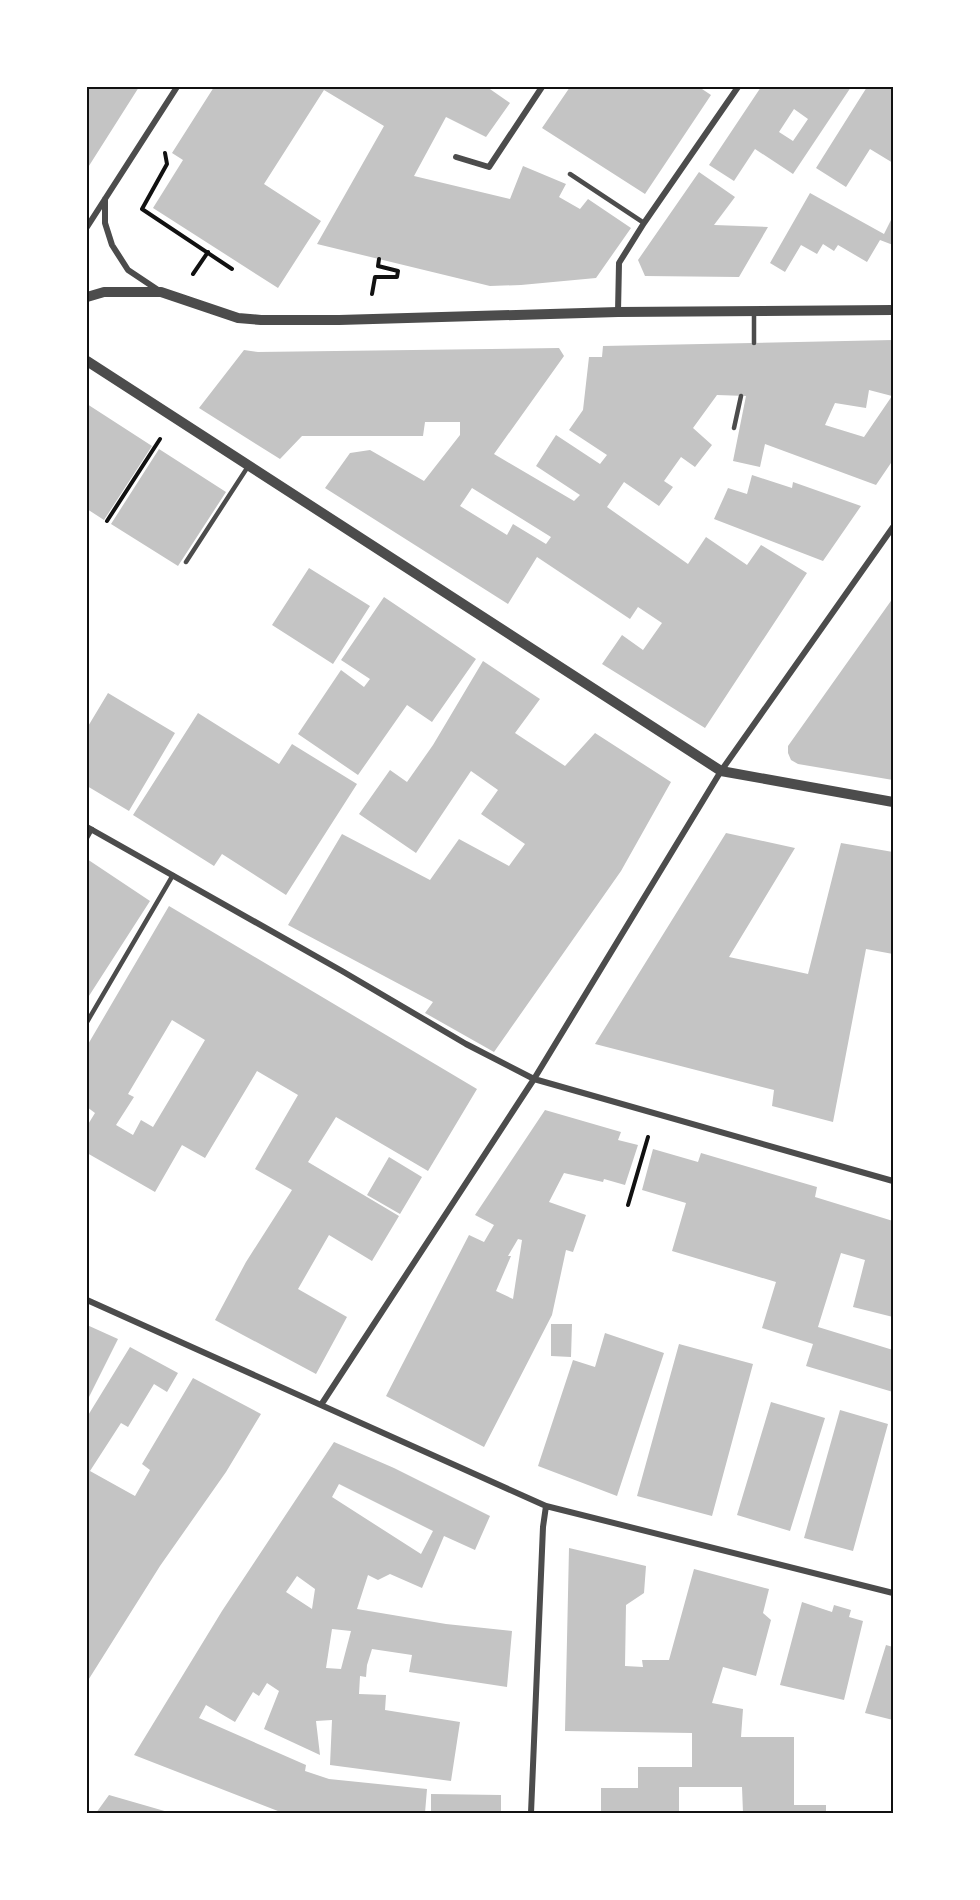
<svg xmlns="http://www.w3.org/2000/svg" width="980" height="1900" font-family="'IBM Plex Sans',sans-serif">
	<rect width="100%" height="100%" fill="#fff"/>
	<path fill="#c4c4c4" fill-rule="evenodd" d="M 87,87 L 139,87 L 87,169 Z
		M 214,87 L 487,87 L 510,103 L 486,137 L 446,117 L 414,176 L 510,199 L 523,166 L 566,184 L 559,197 L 580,209 L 588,199 L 631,228 L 596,278 L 521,285 L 490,286 L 317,244 L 384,126 L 324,90 L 264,184 L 321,221 L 278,288 L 153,208 L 183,160 L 172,153 Z
		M 570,87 L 699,87 L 711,95 L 645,194 L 542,128 Z
		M 761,87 L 851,87 L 793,174 L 755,149 L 734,181 L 709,165 ZM 794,109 L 808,119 L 793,141 L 779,132 Z
		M 867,87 L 893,87 L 893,163 L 870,149 L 846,187 L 816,168 Z
		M 699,172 L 735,197 L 714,225 L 768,227 L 739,277 L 645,276 L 638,260 Z
		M 810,193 L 884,234 L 893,216 L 893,245 L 880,240 L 867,262 L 838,245 L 834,251 L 823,244 L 817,254 L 801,245 L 785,272 L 770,263 Z
		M 893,340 L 893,460 L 876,485 L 765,444 L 760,467 L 733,461 L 746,396 L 717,395 L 693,428 L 712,445 L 695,467 L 681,457 L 664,481 L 673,487 L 659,506 L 624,482 L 607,507 L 688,564 L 706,537 L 747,565 L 761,545 L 807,573 L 705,728 L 602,664 L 622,635 L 643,650 L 662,623 L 638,607 L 630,619 L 537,557 L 508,604 L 325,488 L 350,453 L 370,450 L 424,481 L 460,435 L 460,422 L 425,422 L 423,436 L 302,436 L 280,459 L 199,408 L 244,350 L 258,352 L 559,348 L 564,356 L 494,454 L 574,501 L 580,495 L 536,466 L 556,435 L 600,464 L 607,455 L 569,430 L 583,410 L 589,357 L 602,357 L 603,346 ZM 869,390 L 892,396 L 864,437 L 825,425 L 835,403 L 866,408 ZM 472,488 L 551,537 L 546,544 L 513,524 L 507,535 L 460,506 Z
		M 87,404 L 152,446 L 104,520 L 87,509 Z
		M 159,449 L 226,492 L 178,566 L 111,524 Z
		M 752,475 L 792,488 L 793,482 L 861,506 L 823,561 L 714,519 L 728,488 L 747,494 Z
		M 309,568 L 370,606 L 333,664 L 272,625 Z
		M 384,597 L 476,659 L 432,722 L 407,705 L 358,775 L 298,734 L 341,670 L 364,687 L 370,679 L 341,660 Z
		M 893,598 L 893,780 L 798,764 L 791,760 L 788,753 L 788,746 Z
		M 483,661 L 540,699 L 515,733 L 565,766 L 595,733 L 671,782 L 621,871 L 494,1052 L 425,1013 L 433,1002 L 288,925 L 342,834 L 430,880 L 459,839 L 509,866 L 525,844 L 481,814 L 498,790 L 471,771 L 416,853 L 359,814 L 390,770 L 407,782 L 433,745 Z
		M 108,693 L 175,733 L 129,811 L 87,786 L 87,728 Z
		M 198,713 L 279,764 L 292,744 L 357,784 L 286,895 L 222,854 L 214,866 L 133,815 Z
		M 726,833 L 795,848 L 729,957 L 808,974 L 841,843 L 893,852 L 893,954 L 866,949 L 833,1122 L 772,1106 L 774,1090 L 595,1044 Z
		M 87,859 L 150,901 L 87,999 Z
		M 169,906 L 477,1089 L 428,1171 L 336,1117 L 308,1162 L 399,1216 L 372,1261 L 329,1235 L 298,1289 L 347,1317 L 316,1374 L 215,1320 L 246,1262 L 292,1190 L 255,1169 L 298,1095 L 257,1071 L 205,1158 L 182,1145 L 155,1192 L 87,1153 L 87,1126 L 95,1113 L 87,1107 L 87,1046 ZM 172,1020 L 205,1040 L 153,1127 L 141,1120 L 133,1135 L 116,1125 L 134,1097 L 128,1094 Z
		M 545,1110 L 621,1132 L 618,1140 L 638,1145 L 625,1185 L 604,1179 L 603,1182 L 564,1173 L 549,1202 L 586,1215 L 573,1252 L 566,1250 L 552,1315 L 484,1447 L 386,1396 L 469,1235 L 484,1242 L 494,1225 L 475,1215 ZM 518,1239 L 522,1240 L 513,1299 L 496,1291 L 511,1256 L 508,1256 Z
		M 653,1149 L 698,1162 L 701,1153 L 817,1187 L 815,1197 L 893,1221 L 893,1317 L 853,1307 L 865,1260 L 841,1253 L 818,1327 L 893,1350 L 893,1392 L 806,1366 L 813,1344 L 762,1328 L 776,1282 L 672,1251 L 686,1203 L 642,1190 Z
		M 389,1157 L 422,1177 L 400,1214 L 367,1195 Z
		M 551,1324 L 572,1324 L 571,1357 L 551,1356 Z
		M 87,1325 L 118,1339 L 87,1401 Z
		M 605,1333 L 664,1353 L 617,1496 L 538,1466 L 573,1360 L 595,1367 Z
		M 679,1344 L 753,1364 L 712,1516 L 637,1496 Z
		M 130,1347 L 178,1373 L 167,1392 L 154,1384 L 128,1427 L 121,1423 L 90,1471 L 135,1496 L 150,1470 L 142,1464 L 193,1378 L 261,1414 L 226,1472 L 160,1566 L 87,1682 L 87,1417 Z
		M 771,1402 L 825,1418 L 790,1531 L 737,1515 Z
		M 840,1410 L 888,1424 L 853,1551 L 804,1538 Z
		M 334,1442 L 394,1468 L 490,1516 L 475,1550 L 444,1536 L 422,1588 L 390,1574 L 378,1580 L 368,1575 L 357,1609 L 446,1624 L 512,1631 L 507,1687 L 409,1672 L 412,1655 L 372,1649 L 367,1665 L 366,1677 L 360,1676 L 359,1694 L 386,1695 L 385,1710 L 460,1722 L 451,1781 L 330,1765 L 332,1720 L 316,1721 L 320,1755 L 264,1729 L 279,1691 L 267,1683 L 259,1696 L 253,1692 L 235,1722 L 206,1705 L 199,1718 L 306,1765 L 305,1771 L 329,1779 L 427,1789 L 425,1813 L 283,1813 L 134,1755 L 222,1611 ZM 339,1484 L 433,1531 L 421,1554 L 332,1497 ZM 297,1576 L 315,1589 L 312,1609 L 286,1592 ZM 332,1629 L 351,1631 L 341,1669 L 326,1668 Z
		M 569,1548 L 646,1566 L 644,1593 L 626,1605 L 625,1666 L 643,1667 L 642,1660 L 669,1660 L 694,1569 L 769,1589 L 763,1613 L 771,1620 L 756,1676 L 723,1667 L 712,1703 L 743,1709 L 741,1737 L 794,1737 L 794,1805 L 826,1805 L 826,1813 L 743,1813 L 742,1787 L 679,1787 L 679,1813 L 601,1813 L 601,1788 L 638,1788 L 638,1767 L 692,1767 L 692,1733 L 565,1731 Z
		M 802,1602 L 832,1612 L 834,1605 L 851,1610 L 849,1617 L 863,1621 L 844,1700 L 780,1685 Z
		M 886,1645 L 893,1647 L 893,1720 L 865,1713 Z
		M 431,1794 L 501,1795 L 501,1813 L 431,1813 Z
		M 109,1795 L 168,1812 L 168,1813 L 96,1813 Z"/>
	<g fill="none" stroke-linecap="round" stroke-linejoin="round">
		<path stroke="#111" stroke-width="4" d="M 165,153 L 167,164 L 142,209 L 232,269
			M 193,274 L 208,252
			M 372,294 L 375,277 L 397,277 L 398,271 L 378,266 L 379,259
			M 107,521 L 160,439
			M 628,1205 L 648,1137"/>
		<path stroke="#4c4c4c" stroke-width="4.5" d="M 570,174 L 644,223
			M 754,310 L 754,343
			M 734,428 L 741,396
			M 186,562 L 249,465
			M 87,838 L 92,829
			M 87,1022 L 173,875"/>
		<path stroke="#4c4c4c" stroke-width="6" d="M 456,157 L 489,167 L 542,87
			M 105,199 L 105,223 L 112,245 L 128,270 L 158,290
			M 87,227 L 177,87
			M 618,312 L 619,263 L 644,223 L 738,87
			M 87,827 L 342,971 L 466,1044 L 534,1079 L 893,1181
			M 87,1300 L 546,1506 L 893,1593
			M 321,1405 L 534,1079 L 721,771 L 893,527
			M 531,1813 L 543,1527 L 546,1506"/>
		<path stroke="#4c4c4c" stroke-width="10" d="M 87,297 L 104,292 L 161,292 L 238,318 L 261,320 L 339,320 L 618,312 L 893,310
			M 87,361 L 721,771 L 893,802"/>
	</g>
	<rect width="980" height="1900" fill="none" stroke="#ffffff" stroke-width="177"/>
	<rect x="88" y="88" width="804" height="1724" fill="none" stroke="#111" stroke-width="2"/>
</svg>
